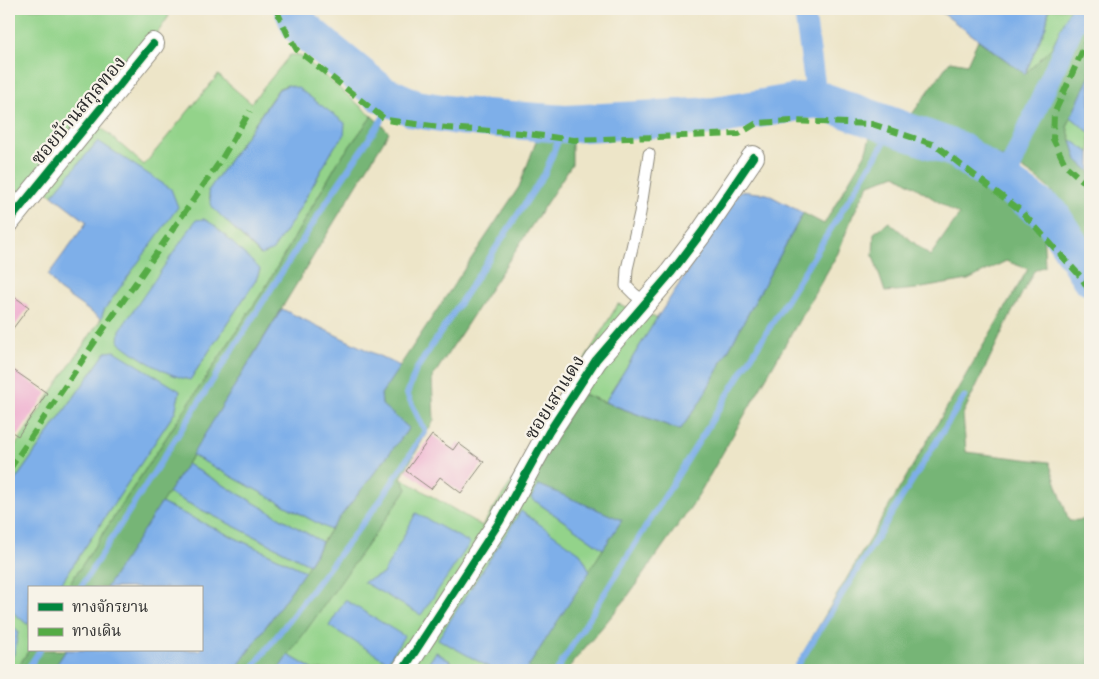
<svg xmlns="http://www.w3.org/2000/svg" width="1099" height="679" font-family="'IM FELL Great Primer','Noto Serif Thai',serif">
	<rect width="100%" height="100%" fill="#f7f3e8"/>
	<filter id="ink" filterUnits="userSpaceOnUse"><feTurbulence type="fractalNoise" baseFrequency=".02" numOctaves="2"/><feDisplacementMap in="SourceGraphic" scale="10" xChannelSelector="R" yChannelSelector="G"/><feConvolveMatrix kernelMatrix="1 2 1 2 8 2 1 2 1" color-interpolation-filters="sRGB"/></filter>
	<filter id="wash" filterUnits="userSpaceOnUse"><feTurbulence type="fractalNoise" baseFrequency=".0096" numOctaves="4" result="noise"/><feDisplacementMap in="SourceGraphic" scale="20" xChannelSelector="R" yChannelSelector="G"/><feGaussianBlur stdDeviation="1.12" result="paint"/><feColorMatrix in="noise" values="0 0 0 0 0 0 0 0 0 0 0 0 0 0 0 0 0 1.4 0 .05"/><feComposite in="paint" operator="in"/></filter>
	<g filter="url(#wash)">
		<rect width="100%" height="100%" fill="#ede5c8"/>
		<path fill="#93d38a" stroke="#5f7f5a" fill-rule="evenodd" d="M 9,9 L 163,9 L 169,16 L 96,123 L 144,165 L 218,75 L 251,103 L 290,55 L 300,55 L 372,116 L 338,162 L 265,288 L 67,588 L 58,588 L 175,412 L 180,391 L 106,352 L 9,489 L 9,455 L 101,319 L 104,310 L 98,141 L 52,195 L 45,190 L 9,211 L 9,194 L 16,179 L 9,167 ZM 288,85 L 344,136 L 335,146 L 293,220 L 272,251 L 260,255 L 212,207 L 208,191 L 279,88 ZM 214,225 L 260,270 L 256,280 L 190,380 Z
			M 1049,9 L 1070,9 L 1052,47 L 1025,74 L 1046,26 Z
			M 1071,117 L 1090,133 L 1090,153 L 1071,140 L 1067,127 Z
			M 618,304 L 657,318 L 605,402 L 583,394 L 529,482 L 539,485 L 531,498 L 603,549 L 590,571 L 580,553 L 439,639 L 494,670 L 464,670 L 436,652 L 424,670 L 314,670 L 288,655 L 407,489 L 401,478 L 482,526 L 519,470 Z
			M 192,455 L 330,530 L 322,542 L 187,464 Z
			M 168,493 L 309,564 L 305,571 L 161,503 Z
			M 9,609 L 27,624 L 29,623 L 29,650 L 16,670 L 9,670 L 9,662 L 14,653 L 18,632 L 9,622 Z"/>
		<path fill="#76b576" stroke="#507050" d="M 1070,9 L 1090,9 L 1090,75 L 1067,127 L 1077,160 L 1090,172 L 1090,241 C 1077,225 1062,201 1047,187 C 1007,151 956,141 910,117 L 950,61 L 967,64 L 978,40 L 1025,74 L 1052,47 Z
			M 372,116 L 389,132 L 187,464 L 106,588 L 67,588 L 265,288 L 338,162 Z
			M 540,131 L 572,137 L 572,164 L 432,378 L 434,420 L 401,478 L 407,489 L 278,670 L 235,670 L 305,571 L 330,530 L 409,428 L 382,406 L 381,394 L 519,187 Z
			M 871,134 L 919,149 L 964,172 L 1043,228 L 1045,266 L 1034,271 L 1009,318 L 963,414 L 966,452 L 1049,462 L 1069,521 L 1090,519 L 1090,670 L 793,670 L 1028,269 L 1006,261 L 968,280 L 916,289 L 885,292 L 873,256 L 874,233 L 889,222 L 930,256 L 959,215 L 896,175 L 869,184 L 853,215 L 838,253 L 695,501 L 625,600 L 573,662 L 568,670 L 526,670 L 621,521 L 529,481 L 582,394 L 680,430 L 700,402 L 803,213 L 824,224 L 865,154 Z
			M 29,650 L 66,650 L 53,670 L 16,670 Z"/>
		<path fill="#7eafe9" stroke="#546d8a" d="M 937,9 L 1049,9 L 1046,26 L 1025,74 Z
			M 1090,75 L 1090,133 L 1071,117 Z
			M 288,85 L 298,88 L 345,123 L 344,136 L 335,146 L 293,220 L 272,251 L 261,255 L 212,207 L 208,191 L 279,89 Z
			M 1071,140 L 1090,153 L 1090,172 L 1077,160 Z
			M 98,141 L 171,189 L 178,207 L 104,310 L 101,319 L 59,290 L 48,275 L 87,222 L 52,195 Z
			M 740,191 L 767,194 L 803,213 L 700,402 L 680,430 L 605,402 L 657,318 Z
			M 204,219 L 214,225 L 260,269 L 256,280 L 190,380 C 165,375 139,358 119,342 L 120,330 L 196,220 Z
			M 282,309 L 400,366 L 381,394 L 382,405 L 409,428 L 330,530 L 192,455 Z
			M 115,351 L 180,391 L 175,412 L 58,588 L 29,588 L 29,623 L 27,624 L 9,609 L 9,489 L 106,352 Z
			M 187,464 L 322,542 L 309,564 L 168,493 Z
			M 539,485 L 622,520 L 603,549 L 531,498 Z
			M 161,503 L 305,571 L 235,670 L 53,670 L 66,650 L 201,650 L 201,588 L 106,588 Z
			M 521,511 L 580,553 L 590,571 L 526,670 L 494,670 L 438,639 Z
			M 416,513 L 470,543 L 421,615 L 363,582 L 383,574 Z
			M 345,600 L 404,636 L 388,662 L 329,626 Z
			M 9,622 L 18,632 L 14,654 L 9,662 Z
			M 436,652 L 464,670 L 424,670 Z
			M 288,655 L 314,670 L 278,670 Z"/>
		<g fill="none" stroke-linecap="round" stroke-linejoin="round">
			<path stroke="#7eafe9" stroke-width="6" d="M 80,588 L 335,189 L 395,100
				M 27,670 L 40,650
				M 251,670 L 382,498 L 425,431 L 407,394 L 416,370 L 545,173 L 565,124
				M 557,670 L 894,127
				M 795,670 L 964,397"/>
			<path stroke="#7eafe9" stroke-width="21" d="M 804,9 L 817,99
				M 1004,182 L 1081,9"/>
			<path stroke="#7eafe9" stroke-width="38" d="M 293,9 L 300,26 L 330,52 L 382,94 L 416,109 L 459,116 L 565,124 L 715,116 L 817,99 L 958,150 L 1051,215 L 1090,277"/>
		</g>
		<g id="blocks">
			<path fill="#efa9ce" d="M 9,293 L 29,307 L 11,331 L 9,329 Z
				M 9,367 L 47,393 L 18,436 L 9,430 Z
				M 432,435 L 453,450 L 458,443 L 484,462 L 461,493 L 440,477 L 431,489 L 406,471 Z"/>
		</g>
	</g>
	<g filter="url(#ink)">
		<use href="#blocks" fill-opacity="0" stroke="#8c887a" stroke-width="1"/>
		<g fill="none" stroke-linecap="round" stroke-linejoin="round">
			<defs>
				<path id="lane" d="M 645,302 L 634,294 L 626,286 L 627,269 L 640,213 L 649,154"/>
				<path id="street" d="M 9,221 L 153,44
					M 403,670 L 500,521 L 549,432 L 596,360 L 671,273 L 702,232 L 753,157"/>
			</defs>
			<use href="#lane" stroke="#8c887a" stroke-width="13"/>
			<use href="#street" stroke="#8c887a" stroke-width="24"/>
			<use href="#lane" stroke="#fff" stroke-width="11"/>
			<use href="#street" stroke="#fff" stroke-width="22"/>
			<path stroke="#54ab44" stroke-width="6" stroke-dasharray="12 6" stroke-linecap="butt" d="M 276,9 L 288,35 L 297,50 L 386,120 L 447,128 L 521,133 L 574,140 L 739,134 L 757,123 L 793,121 L 872,124 L 935,145 L 1020,210 L 1081,277 L 1090,292
				M 1090,34 L 1054,114 L 1053,139 L 1066,166 L 1090,187
				M 9,470 L 98,337 L 221,160 L 250,111"/>
			<defs>
				<path id="cycleway" d="M 9,221 L 153,44
					M 403,670 L 500,521 L 549,432 L 596,360 L 671,273 L 702,232 L 753,157"/>
			</defs>
			<use href="#cycleway" stroke="#f7f3e8" stroke-width="11"/>
			<use href="#cycleway" stroke="#00873e" stroke-width="8"/>
		</g>
	</g>
	<g text-anchor="middle" dominant-baseline="central" stroke-width="4.5" stroke-linejoin="round" paint-order="stroke">
		<g font-size="19" fill="#2b2b2b" stroke="#f7f3e8">
			<text transform="translate(78 110) rotate(-50)">ซอยบ้านสกุลทอง</text>
			<text transform="translate(554 397) rotate(-58)">ซอยเสาแดง</text>
		</g>
	</g>
	<rect width="1099" height="679" fill="none" stroke="#f7f3e8" stroke-width="30"/>
	<rect x="28" y="586" width="175" height="65" fill="#f7f3e8" stroke="#a5a39c"/>
	<rect x="38" y="603" width="25" height="8" fill="#00873e" stroke="#a5a39c"/>
	<text x="72" y="612" font-size="15" fill="#2b2b2b">ทางจักรยาน</text>
	<rect x="38" y="628" width="25" height="8" fill="#54ab44" stroke="#a5a39c"/>
	<text x="72" y="636" font-size="15" fill="#2b2b2b">ทางเดิน</text>
</svg>
